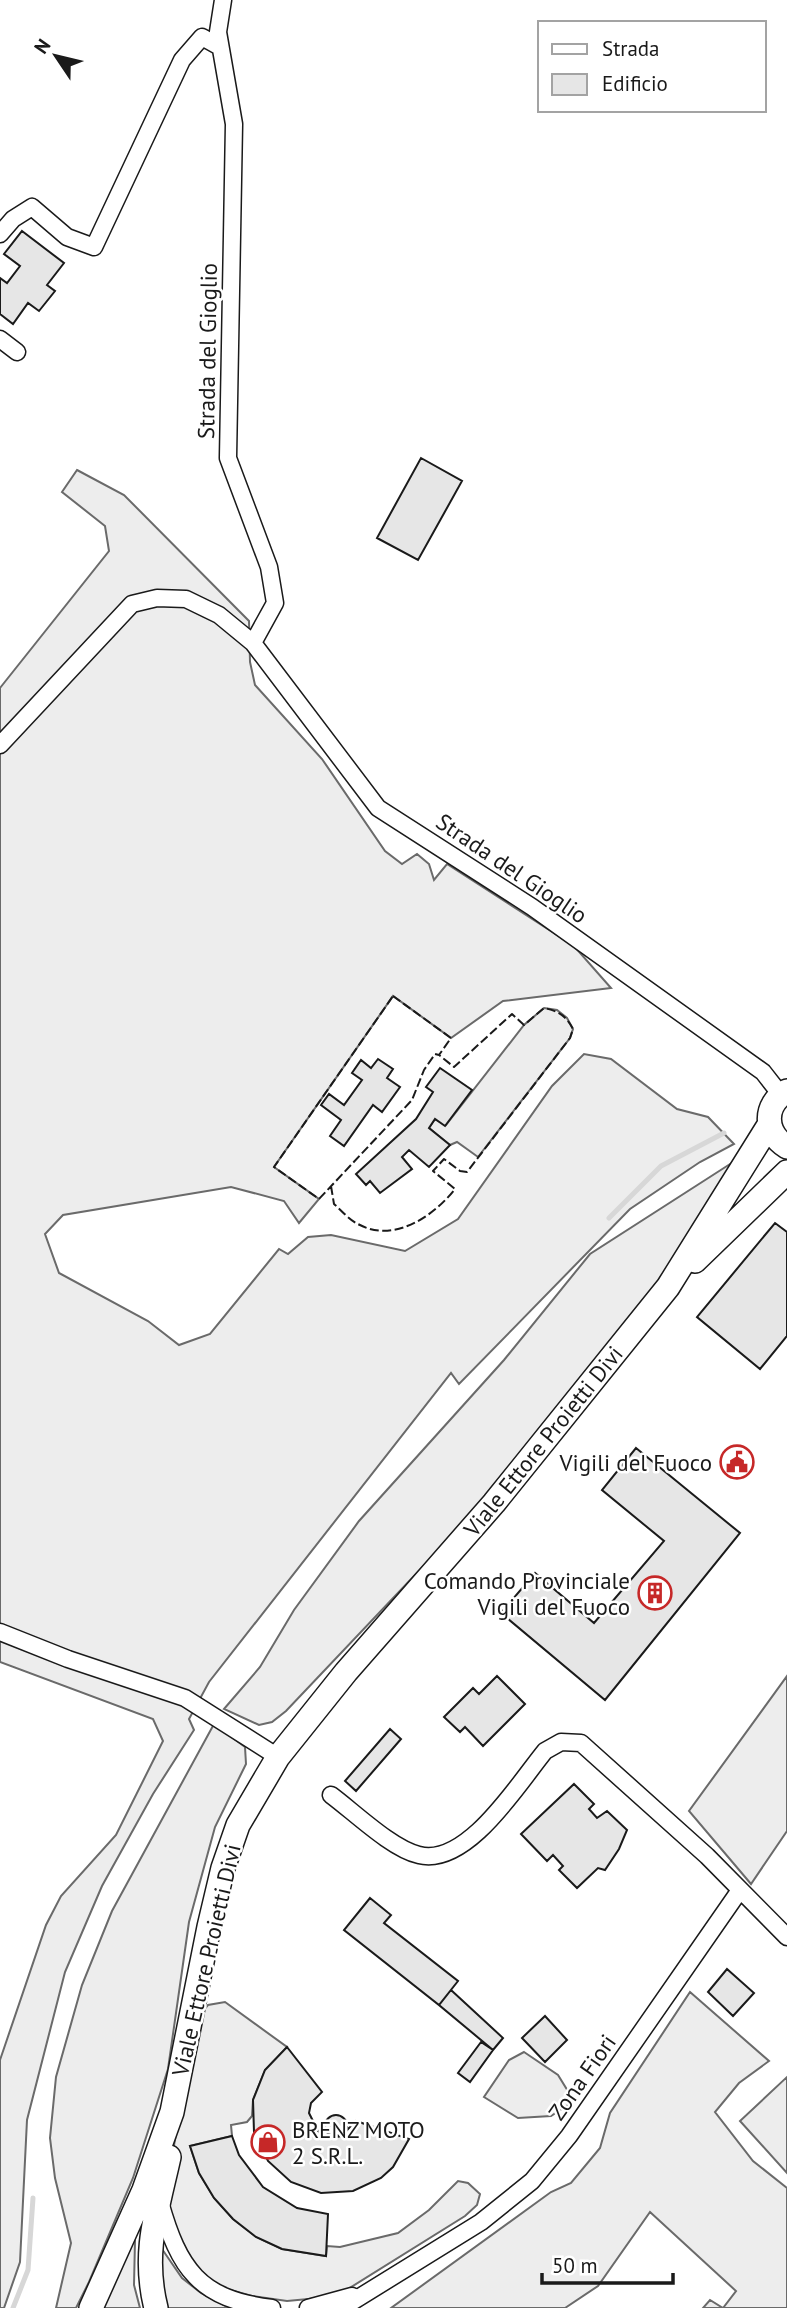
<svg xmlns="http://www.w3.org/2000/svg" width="787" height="2308" font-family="'PT Sans',sans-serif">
	<rect width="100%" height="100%" fill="#fff"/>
	<path fill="#ededed" stroke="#6a6a6a" stroke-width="2" d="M 77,470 L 124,495 L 249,621 L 250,662 L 255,685 L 322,759 L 385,851 L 402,864 L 417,854 L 429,864 L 434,880 L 447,864 L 574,946 L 611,988 L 503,1001 L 451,1038 L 393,996 L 274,1167 L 319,1199 L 299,1223 L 284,1201 L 231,1187 L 63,1215 L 45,1234 L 59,1273 L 148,1321 L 179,1345 L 210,1334 L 279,1249 L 288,1254 L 308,1237 L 331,1235 L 405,1251 L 458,1219 L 552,1086 L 584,1054 L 611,1059 L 677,1109 L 708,1117 L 734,1144 L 700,1162 L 630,1209 L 459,1384 L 451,1373 L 209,1682 L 189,1719 L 194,1730 L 153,1794 L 102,1886 L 65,1972 L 27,2120 L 20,2262 L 4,2308 L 0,2308 L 0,2060 L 46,1925 L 61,1896 L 116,1835 L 163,1741 L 153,1719 L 0,1662 L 0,688 L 109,551 L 105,526 L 62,492 Z
		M 544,1008 L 557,1010 L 567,1018 L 573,1029 L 570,1038 L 478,1157 L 457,1142 L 450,1145 L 429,1128 L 435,1119 L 446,1125 L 524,1025 Z
		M 741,1157 L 696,1237 L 487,1499 L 286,1711 L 272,1722 L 259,1725 L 224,1709 L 260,1667 L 294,1610 L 359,1521 L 504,1360 L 590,1254 Z
		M 787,1676 L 787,1831 L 751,1884 L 689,1811 Z
		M 214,1724 L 245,1747 L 246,1764 L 215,1827 L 189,1922 L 168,2069 L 133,2178 L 89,2282 L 76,2308 L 56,2308 L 71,2243 L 55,2178 L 50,2138 L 56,2077 L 82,1985 L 112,1911 Z
		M 690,1992 L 769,2061 L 739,2083 L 715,2112 L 753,2161 L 787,2188 L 787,2308 L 703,2308 L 710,2300 L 723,2308 L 736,2291 L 650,2212 L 598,2286 L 565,2308 L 391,2308 L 551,2192 L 571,2183 L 600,2148 L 610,2113 Z
		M 225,2002 L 287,2047 L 265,2070 L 253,2100 L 252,2116 L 247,2122 L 231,2125 L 232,2136 L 190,2146 L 199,2173 L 214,2198 L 233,2219 L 256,2237 L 282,2249 L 326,2256 L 327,2246 L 340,2247 L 398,2233 L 429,2210 L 458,2181 L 468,2183 L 480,2194 L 477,2205 L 465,2216 L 348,2289 L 319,2298 L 287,2301 L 252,2296 L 223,2288 L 198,2272 L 178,2248 L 170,2217 L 167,2184 L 197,2018 L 208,2005 Z
		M 524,2052 L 558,2075 L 574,2101 L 551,2116 L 518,2118 L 484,2097 L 509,2060 Z
		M 787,2077 L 787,2173 L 740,2121 Z
		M 132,2238 L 135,2241 L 134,2285 L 140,2308 L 96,2308 Z
		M 162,2249 L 182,2278 L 201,2293 L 229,2308 L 166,2308 L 160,2289 Z"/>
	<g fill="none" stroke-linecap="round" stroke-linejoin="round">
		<path stroke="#d7d7d7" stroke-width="5" d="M 609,1218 L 661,1166 L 724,1133
			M 13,2308 L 28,2270 L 33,2198"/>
	</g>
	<path fill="#e6e6e6" stroke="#1a1a1a" stroke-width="2" d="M 22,231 L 64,263 L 47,285 L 55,291 L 39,311 L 28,303 L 13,324 L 0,314 L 0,278 L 7,283 L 20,266 L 4,254 Z
		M 421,458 L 462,481 L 418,560 L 377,538 Z
		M 378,1059 L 393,1069 L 387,1078 L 400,1087 L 382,1112 L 373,1105 L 344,1146 L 330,1136 L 341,1120 L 321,1105 L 329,1094 L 344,1105 L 362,1080 L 352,1073 L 361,1060 L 371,1068 Z
		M 440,1068 L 472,1090 L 445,1126 L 435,1119 L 429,1128 L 450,1145 L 429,1167 L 409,1150 L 402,1157 L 412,1169 L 380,1193 L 370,1181 L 366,1185 L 356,1174 L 416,1119 L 433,1092 L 426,1087 Z
		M 775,1223 L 787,1232 L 787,1336 L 760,1369 L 697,1317 Z
		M 636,1448 L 740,1533 L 605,1700 L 501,1613 L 535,1573 L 594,1623 L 664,1541 L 602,1490 Z
		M 497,1676 L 525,1704 L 483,1746 L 465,1727 L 460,1732 L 444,1717 L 473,1688 L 479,1694 Z
		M 390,1729 L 401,1739 L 356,1791 L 345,1781 Z
		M 574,1784 L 594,1804 L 589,1809 L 597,1818 L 607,1811 L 627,1830 L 619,1849 L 605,1870 L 598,1868 L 577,1888 L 559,1870 L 563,1866 L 553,1855 L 547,1861 L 521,1834 Z
		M 370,1898 L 391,1915 L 384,1923 L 458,1981 L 439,2005 L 344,1930 Z
		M 727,1969 L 754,1993 L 733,2016 L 708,1992 Z
		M 451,1990 L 503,2038 L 493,2050 L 439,2005 Z
		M 545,2016 L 567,2040 L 545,2062 L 522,2038 Z
		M 481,2042 L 493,2050 L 470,2082 L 458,2073 Z
		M 287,2047 L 322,2092 L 311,2103 L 309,2113 L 318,2131 L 327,2136 L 342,2135 L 356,2121 L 409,2139 L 393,2167 L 381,2178 L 353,2191 L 321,2193 L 291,2182 L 268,2161 L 254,2132 L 253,2100 L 265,2070 Z
		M325 2126a11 11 0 1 1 22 0a11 11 0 1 1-22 0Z
		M 232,2136 L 239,2155 L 263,2187 L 297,2208 L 328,2214 L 326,2256 L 282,2249 L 256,2237 L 233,2219 L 214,2198 L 199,2173 L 190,2146 Z"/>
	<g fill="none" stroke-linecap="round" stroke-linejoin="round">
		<defs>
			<path id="street" d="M 223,0 L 218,32 L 234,124 L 228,458 L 269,567 L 275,603 L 253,643
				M 0,234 L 13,219 L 32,207 L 67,237 L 94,247 L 182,60 L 202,37 L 220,47
				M 0,339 L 17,352
				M 0,745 L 132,604 L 157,598 L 186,599 L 219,615 L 253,643 L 378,808 L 532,907 L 763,1072 L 781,1095
				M 0,1632 L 68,1659 L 185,1698 L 278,1757
				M 331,1795 C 354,1812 392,1849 419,1855 C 467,1867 518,1784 545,1751 L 561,1742 L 581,1743 L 707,1856 L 787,1937
				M 160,2202 C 179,2269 199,2299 272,2308
				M 308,2308 L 352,2296
				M 342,2308 L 481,2222 L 532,2181 L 569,2136 L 740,1890"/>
			<path id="secondary" d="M 787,1091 C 763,1105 764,1133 787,1147
				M 695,1261 L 787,1172
				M 91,2308 L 144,2190 L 172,2112 L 209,1927 L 223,1868 L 238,1825 L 278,1757 L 346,1672 L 494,1503 L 668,1287 L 769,1125
				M 156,2308 C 142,2253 157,2211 169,2157"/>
		</defs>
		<use href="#street" stroke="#1a1a1a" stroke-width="19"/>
		<use href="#secondary" stroke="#1a1a1a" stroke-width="26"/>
		<use href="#street" stroke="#fff" stroke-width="16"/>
		<use href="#secondary" stroke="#fff" stroke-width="23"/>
		<path stroke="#1a1a1a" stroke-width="2" stroke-dasharray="9 3.5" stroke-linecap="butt" d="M 393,996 L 451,1038 L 439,1055 L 435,1054 L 424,1070 L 412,1100 L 319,1199 L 274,1167 Z
			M 331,1186 L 334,1204 C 342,1211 350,1221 360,1225 C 394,1243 434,1216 455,1189 L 433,1171 L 444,1159 L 460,1171 L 467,1172 L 570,1038 L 573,1029 C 566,1016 559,1011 544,1008 L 524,1025 L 512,1014 L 454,1067 L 439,1055"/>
	</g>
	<defs>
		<symbol id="civic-ring" viewBox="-11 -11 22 22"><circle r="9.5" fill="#fff" stroke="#c62828" stroke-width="1.5"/><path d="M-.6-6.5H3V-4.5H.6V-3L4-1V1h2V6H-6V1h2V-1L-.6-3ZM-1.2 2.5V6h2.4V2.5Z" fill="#c62828"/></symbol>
		<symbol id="building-ring" viewBox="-11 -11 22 22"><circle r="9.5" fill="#fff" stroke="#c62828" stroke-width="1.5"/><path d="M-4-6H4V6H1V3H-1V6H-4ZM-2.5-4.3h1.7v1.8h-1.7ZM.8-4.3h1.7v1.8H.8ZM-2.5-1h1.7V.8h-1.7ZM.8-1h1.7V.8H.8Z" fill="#c62828"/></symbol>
		<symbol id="shop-ring" viewBox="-11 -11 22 22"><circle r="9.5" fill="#fff" stroke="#c62828" stroke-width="1.5"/><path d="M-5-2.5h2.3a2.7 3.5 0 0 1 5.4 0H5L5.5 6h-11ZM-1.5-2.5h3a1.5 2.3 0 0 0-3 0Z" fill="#c62828"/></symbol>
	</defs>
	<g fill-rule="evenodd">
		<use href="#civic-ring" x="718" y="1443" width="38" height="38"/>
		<use href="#building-ring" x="636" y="1574" width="38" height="38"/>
		<use href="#shop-ring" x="249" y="2123" width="38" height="38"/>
	</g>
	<g text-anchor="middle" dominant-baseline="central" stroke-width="5" stroke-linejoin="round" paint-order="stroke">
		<g font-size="23" fill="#1a1a1a" stroke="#fff">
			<text transform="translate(207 351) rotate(-89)">Strada del Gioglio</text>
			<text transform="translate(512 868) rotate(34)">Strada del Gioglio</text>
			<text transform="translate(543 1441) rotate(-51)">Viale Ettore Proietti Divi</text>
			<text transform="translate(206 1960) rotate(-77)">Viale Ettore Proietti Divi</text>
			<text transform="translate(582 2077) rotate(-55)">Zona Fiori</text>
		</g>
		<g font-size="23" fill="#1a1a1a" stroke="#fff" text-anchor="end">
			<text x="712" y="1462">Vigili del Fuoco</text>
			<text x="630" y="1580">Comando Provinciale<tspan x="630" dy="26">Vigili del Fuoco</tspan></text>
			<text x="292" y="2129" text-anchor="start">BRENZ MOTO<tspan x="292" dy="26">2 S.R.L.</tspan></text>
		</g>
	</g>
	<rect x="538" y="21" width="228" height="91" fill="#ffffff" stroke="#a3a3a3" stroke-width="2"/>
	<rect x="552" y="44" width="35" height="10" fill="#ffffff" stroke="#a3a3a3" stroke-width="2"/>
	<text x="602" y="56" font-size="21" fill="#1a1a1a">Strada</text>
	<rect x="552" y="74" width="35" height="21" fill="#e6e6e6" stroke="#a3a3a3" stroke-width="2"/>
	<text x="602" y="91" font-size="21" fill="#1a1a1a">Edificio</text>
	<g transform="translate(56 56) rotate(305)" stroke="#ffffff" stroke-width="5" paint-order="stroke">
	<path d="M0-5L12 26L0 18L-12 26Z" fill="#1a1a1a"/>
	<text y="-10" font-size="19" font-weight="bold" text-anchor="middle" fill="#1a1a1a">N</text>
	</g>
	<path d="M542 2273v10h131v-10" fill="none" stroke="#1a1a1a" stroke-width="3.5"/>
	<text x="552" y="2273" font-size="21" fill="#1a1a1a" stroke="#ffffff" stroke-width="5" paint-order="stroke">50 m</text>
</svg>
